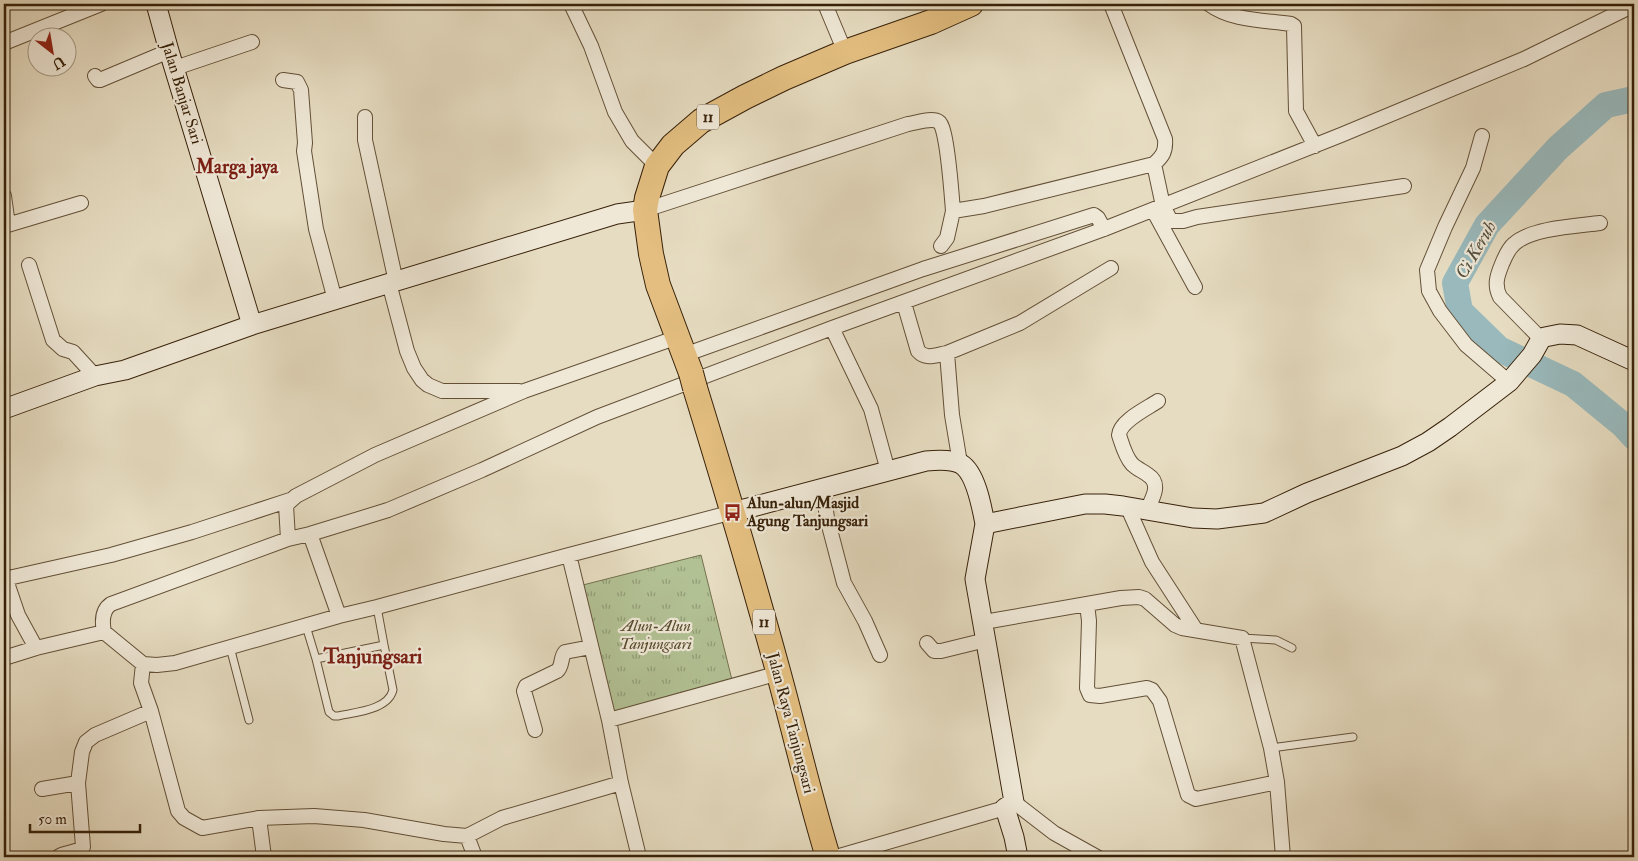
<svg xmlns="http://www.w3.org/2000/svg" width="1638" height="861" font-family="'IM FELL Double Pica',serif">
	<defs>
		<pattern id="park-tufts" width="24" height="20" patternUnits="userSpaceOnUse" patternTransform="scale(1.25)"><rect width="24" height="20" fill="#b2c194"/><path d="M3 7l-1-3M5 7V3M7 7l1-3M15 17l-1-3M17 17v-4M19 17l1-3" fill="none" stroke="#929c77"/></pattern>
	</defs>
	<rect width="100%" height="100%" fill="#e6dcc1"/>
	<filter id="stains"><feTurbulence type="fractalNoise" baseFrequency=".004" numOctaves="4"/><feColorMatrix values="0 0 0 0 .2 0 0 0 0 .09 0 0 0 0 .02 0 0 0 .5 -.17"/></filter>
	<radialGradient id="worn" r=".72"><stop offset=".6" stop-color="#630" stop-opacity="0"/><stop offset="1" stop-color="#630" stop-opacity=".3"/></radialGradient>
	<path fill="url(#park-tufts)" stroke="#74714e" d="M 701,555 L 733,684 L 611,715 L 579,586 Z"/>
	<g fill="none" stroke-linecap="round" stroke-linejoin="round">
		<path stroke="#99b9bc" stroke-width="26" d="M 1634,99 L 1606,105 L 1558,148 L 1487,225 L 1455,283 L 1460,311 L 1499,349 L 1573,384 L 1623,425 L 1634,437"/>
		<defs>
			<path id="lane" d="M 306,626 L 316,659 L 384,645 L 377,607
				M 1242,638 L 1276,640 L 1292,648
				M 230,647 L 249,720
				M 316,659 L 329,712 L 334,716 L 338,716 C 356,712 388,710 393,690 L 384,645
				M 1271,748 L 1353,737"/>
			<path id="street" d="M 571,4 L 591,46 L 615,112 L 632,141 L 657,166
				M 825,4 L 845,52
				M 1111,4 L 1165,139 C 1166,151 1163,156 1154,164 L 1163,206 L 1171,221 L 1183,221 L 1197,217 L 1404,186
				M 1209,4 C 1232,21 1264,20 1291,24 L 1294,26 L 1296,111 L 1315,146
				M 4,43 L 101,4
				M 175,68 L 252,42
				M 95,76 L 98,80 L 100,80 L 169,51
				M 283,80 L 297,82 L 301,90 L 305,143 L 304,151 L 316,229 L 335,300
				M 365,117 L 365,140 L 396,282
				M 1482,136 L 1473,168 L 1445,227 L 1427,270 L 1429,291 L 1440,311 L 1466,345 L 1509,382
				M 4,196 L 8,225
				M 645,210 L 908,124 C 916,123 932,117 939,122 C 947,126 952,199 953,211 L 984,206 L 1154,164
				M 1153,210 L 1195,287
				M 4,226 L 81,203
				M 941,246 L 947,238 L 953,211
				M 29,265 L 53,340 L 63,349 L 73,352 L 95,376
				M 389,283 L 407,351 L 414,368 L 422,380 L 428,385 L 442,391 L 519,391
				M 904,303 L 918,351 C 926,360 936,355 947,353 L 952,415 L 960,463
				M 832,328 L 871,409 L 888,471
				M 1541,339 L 1500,297 C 1494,285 1497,276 1502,264 C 1505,257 1508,249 1514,244 C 1531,228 1577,226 1600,223
				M 947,353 L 1020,323 L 1111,268
				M 684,355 L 923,269 L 1094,215 L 1098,218 L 1104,229
				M 823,488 L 827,518 L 844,583 L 865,621 L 880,655
				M 1127,506 L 1152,562 L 1196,630
				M 1147,510 C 1152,499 1162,484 1148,475 C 1143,471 1137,469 1132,464 C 1125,456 1122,444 1119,435 C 1120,421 1146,409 1158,401
				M 310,534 L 339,616
				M 288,539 L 310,534 L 388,510 L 482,470 L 597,417 L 832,328 L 1104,229 L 1341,135 L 1524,59 L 1634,5
				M 4,574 L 18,615 L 36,648
				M 4,579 L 111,555 L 192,532 L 290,500
				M 1087,604 L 1089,621 L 1087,688 L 1090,695 L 1100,696 L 1147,688 L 1152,690 L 1160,701 L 1188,795 L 1196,799 L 1277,782
				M 984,622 L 1121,598 L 1139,597 L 1145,599 L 1175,625 L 1182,628 L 1242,638 L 1271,748 L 1277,782 L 1283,857
				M 104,632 C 102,622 102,610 111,604 L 288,539 L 286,505 L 296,496 L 375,455 L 524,391 L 678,337
				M 927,643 L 934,651 L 941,651 L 986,640
				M 4,658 L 36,648 L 104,632 L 143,664 L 157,665 L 175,663 L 339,616 L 377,607 L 569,555
				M 143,664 L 141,683 L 151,711 L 178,811 L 184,818 L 202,828 L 259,818 L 314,816 L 364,820 L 444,834 L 467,836
				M 609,720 L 779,673
				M 535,730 L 524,691 L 526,686 L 557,671 C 563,666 560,658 565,652 L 591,647
				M 42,789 L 78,783
				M 1014,802 L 1054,833 L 1097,857
				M 259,818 L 264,857
				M 58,857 C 65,851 76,854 83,847 L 78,783 L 82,752 L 86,742 L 95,735 L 151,711
				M 475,857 L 467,836 L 502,818 L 621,783
				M 639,857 L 621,783 L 609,720 L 569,555 L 733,512
				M 836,857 L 1005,808"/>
			<path id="secondary" d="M 156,4 L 169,51 L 252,325
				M 4,409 L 95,376 L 125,370 L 252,325 L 617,214 L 645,210
				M 733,512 L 926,461 C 936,460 952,459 961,464 C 976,473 982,508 985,524 L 1085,504 L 1105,504 L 1123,506 L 1193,518 L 1217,519 L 1264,513 L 1307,493 L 1402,456 L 1428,442 L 1450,427 L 1509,382 L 1532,355 L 1541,339 L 1545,337 L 1560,334 L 1577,335 L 1634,361
				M 985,524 L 975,579 L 1014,802 L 1005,808 L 1014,837 L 1018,857"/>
			<path id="highway" d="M 691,373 L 658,285 L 651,254 L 645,210 L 647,198 L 657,166 L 673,145 L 701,121 L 745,97 L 784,78 L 845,52 L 931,22 L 971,4
				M 695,388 C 724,482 752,576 778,671 C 795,733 809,795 828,857"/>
		</defs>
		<use href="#lane" stroke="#635037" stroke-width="9"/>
		<use href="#street" stroke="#635037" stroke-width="16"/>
		<use href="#secondary" stroke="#372109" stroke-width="21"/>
		<use href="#highway" stroke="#372109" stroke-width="26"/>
		<use href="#lane" stroke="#efe8d7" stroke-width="7"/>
		<use href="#street" stroke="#efe8d7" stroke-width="14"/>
		<use href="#secondary" stroke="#efe8d7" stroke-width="19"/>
		<use href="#highway" stroke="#e3be80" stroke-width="24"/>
		<defs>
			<path id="highway-bridge" d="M 691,373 L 695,388"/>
		</defs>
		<use href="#highway-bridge" stroke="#372109" stroke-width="26" stroke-linecap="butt"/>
		<use href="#highway-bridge" stroke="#e3be80" stroke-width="24"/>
	</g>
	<defs>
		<symbol id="bus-bare" viewBox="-9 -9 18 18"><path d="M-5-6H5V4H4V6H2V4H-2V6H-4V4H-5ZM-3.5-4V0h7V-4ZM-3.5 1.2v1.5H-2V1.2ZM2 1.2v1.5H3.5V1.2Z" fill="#8f2418" stroke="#efe8d7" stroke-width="2.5" paint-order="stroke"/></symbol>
	</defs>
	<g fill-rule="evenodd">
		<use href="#bus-bare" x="720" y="500" width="25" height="25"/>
	</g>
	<g text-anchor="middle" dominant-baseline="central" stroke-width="4.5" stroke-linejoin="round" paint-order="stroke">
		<g fill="#efe8d7" stroke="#6e5d47" stroke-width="1">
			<rect x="697" y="104.5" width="22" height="25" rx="4"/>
			<rect x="753" y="609.5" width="22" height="25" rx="4"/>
		</g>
		<g font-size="15" font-weight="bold" fill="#372109">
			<text x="708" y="117">11</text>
			<text x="764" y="622">11</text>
		</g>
		<g font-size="16" fill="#372109" stroke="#efe8d7">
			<text transform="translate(182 93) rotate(73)">Jalan Banjar Sari</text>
			<text transform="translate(791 723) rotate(75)">Jalan Raya Tanjungsari</text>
		</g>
		<g font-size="16" font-weight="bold" fill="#372109" stroke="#efe8d7" text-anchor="start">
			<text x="747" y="503">Alun-alun/Masjid<tspan x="747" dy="18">Agung Tanjungsari</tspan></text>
		</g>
		<g font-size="16" font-style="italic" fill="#56492c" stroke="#efe8d7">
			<text x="656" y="626">Alun-Alun<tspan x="656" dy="18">Tanjungsari</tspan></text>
		</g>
		<g font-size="18" font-style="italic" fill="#544f3f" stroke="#efe8d7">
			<text transform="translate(1476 250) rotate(-60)">Ci Keruh</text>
		</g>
		<g font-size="19" font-weight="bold" fill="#7a1f14" stroke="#efe8d7">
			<text x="237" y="167">Marga jaya</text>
		</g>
		<g font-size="21" font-weight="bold" fill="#7a1f14" stroke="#efe8d7">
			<text x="373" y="656">Tanjungsari</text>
		</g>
	</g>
	<rect width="1638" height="861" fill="none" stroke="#e6dcc1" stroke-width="20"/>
	<rect x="5" y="5" width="1628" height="851" fill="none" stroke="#372109" stroke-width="2.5"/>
	<rect x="10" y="10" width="1618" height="841" fill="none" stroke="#372109"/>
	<g transform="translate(52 52) rotate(149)"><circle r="24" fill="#efe8d7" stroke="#a59885"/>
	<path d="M0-4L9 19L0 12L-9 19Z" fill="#8f2418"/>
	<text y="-8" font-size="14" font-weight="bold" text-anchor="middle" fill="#372109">U</text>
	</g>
	<path d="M30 824v8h110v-8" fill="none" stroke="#372109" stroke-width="2.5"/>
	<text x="38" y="824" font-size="15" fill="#372109" stroke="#efe8d7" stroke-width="4" paint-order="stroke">50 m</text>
	<rect width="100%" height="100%" filter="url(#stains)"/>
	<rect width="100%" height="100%" fill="url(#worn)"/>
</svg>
